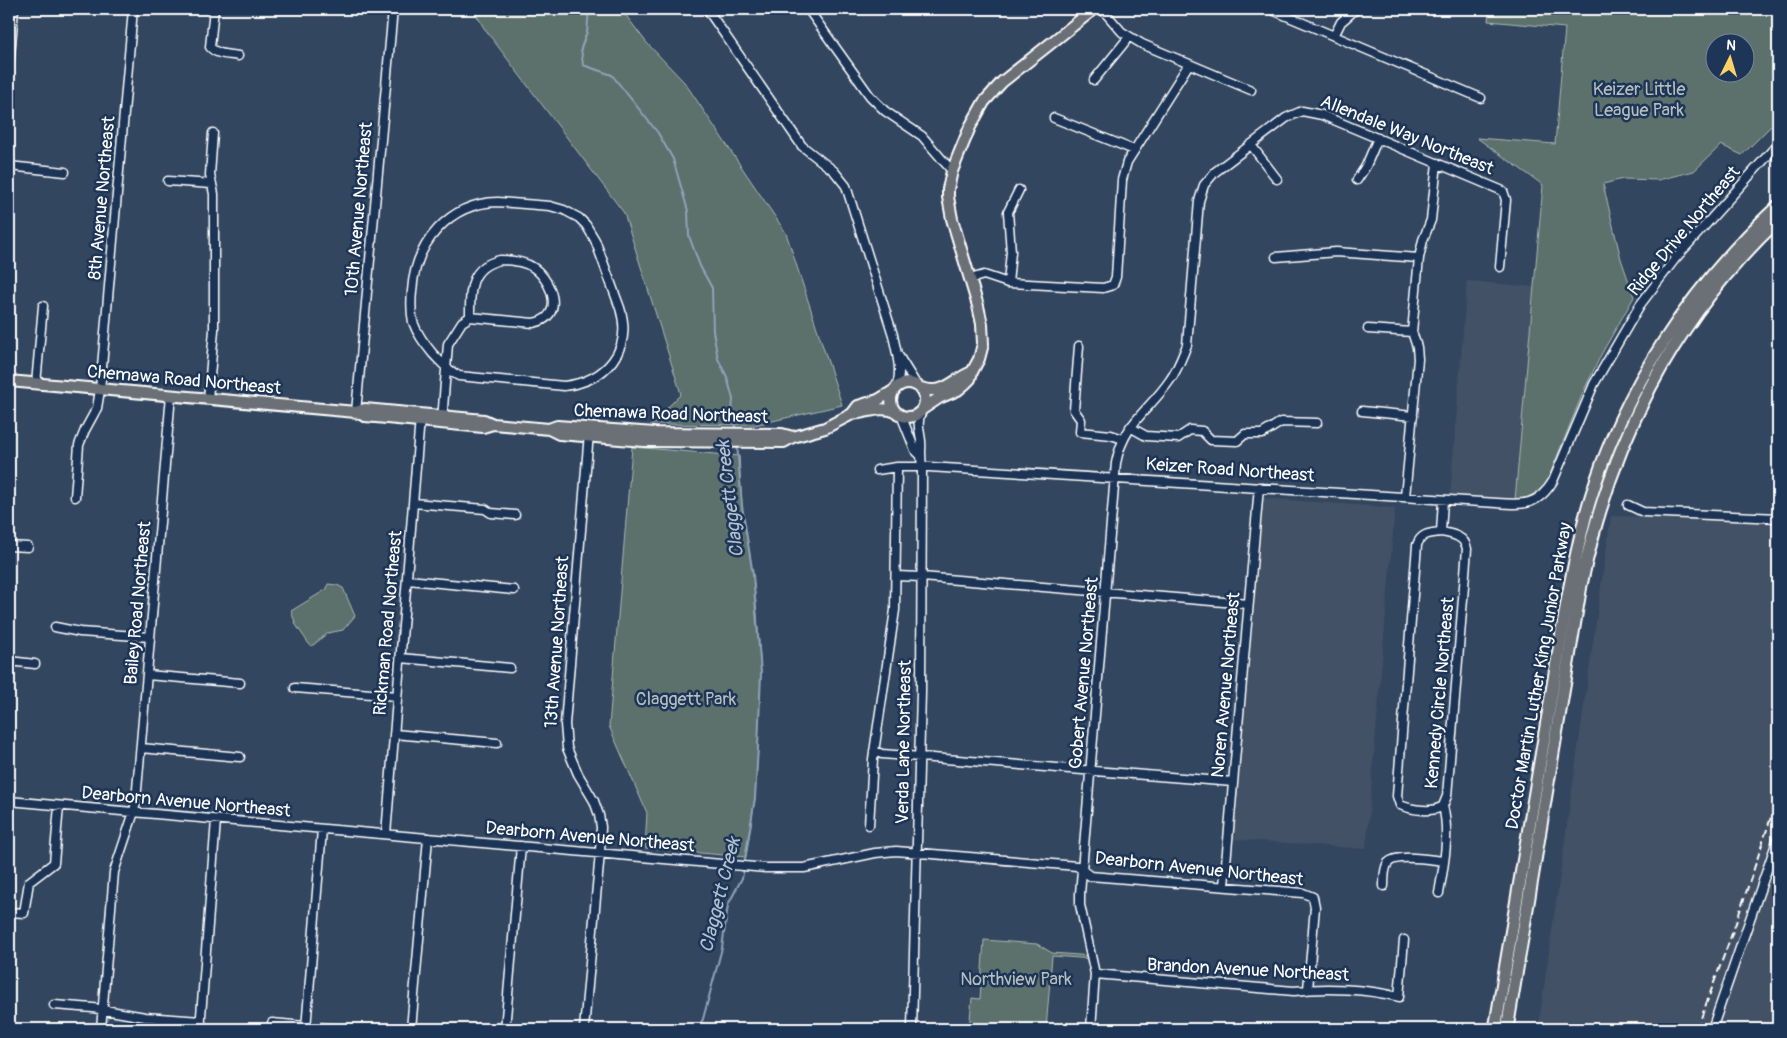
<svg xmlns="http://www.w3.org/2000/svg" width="1787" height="1038" font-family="Pangolin,sans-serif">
	<rect width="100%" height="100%" fill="#33465f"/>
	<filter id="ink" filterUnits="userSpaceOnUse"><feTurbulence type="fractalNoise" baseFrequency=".02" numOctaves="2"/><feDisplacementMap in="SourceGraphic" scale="10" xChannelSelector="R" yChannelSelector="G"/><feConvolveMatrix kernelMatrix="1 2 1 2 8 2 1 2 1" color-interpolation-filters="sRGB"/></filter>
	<g filter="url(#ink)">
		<path fill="#435165" d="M 1467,281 L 1534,287 L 1515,500 L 1450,496 Z
			M 1261,498 L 1395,508 L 1366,849 L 1233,839 L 1254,608 Z
			M 1611,516 L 1778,520 L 1778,1029 L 1538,1029 Z"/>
		<path fill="#5c706c" stroke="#aeb8b6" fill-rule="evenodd" d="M 473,9 L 621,9 L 646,42 L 685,83 L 786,233 L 842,405 L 755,425 L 651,424 L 681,394 L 624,213 L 484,28 Z
			M 1489,9 L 1778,9 L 1778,119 L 1742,155 L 1721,145 L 1694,171 L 1658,180 L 1623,179 L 1603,184 L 1621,259 L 1634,297 L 1602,353 L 1584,390 L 1546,484 C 1536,493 1529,499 1515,500 L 1543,185 L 1477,138 L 1555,144 L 1565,28 L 1488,21 ZM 1714,42 L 1744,42 L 1744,72 L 1714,72 Z
			M 632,447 L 739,456 L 742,506 L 753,575 L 757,613 L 761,673 L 758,747 L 755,798 L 746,857 L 645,848 L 647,813 L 609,726 Z
			M 328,584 L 337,585 L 343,588 L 355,616 L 343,630 L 328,633 L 312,646 L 309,644 L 296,625 L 291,611 L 327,589 Z
			M 984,940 L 1037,944 L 1052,953 L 1092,956 L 1093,959 L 1052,956 L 1046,1029 L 969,1029 L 972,998 L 980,999 Z"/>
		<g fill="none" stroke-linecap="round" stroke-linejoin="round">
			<path stroke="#8ea3b8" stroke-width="2" d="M 589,9 L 587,32 L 581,48 L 583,65 L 612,75 L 658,133 L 673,159 L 688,211 L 689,236 L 700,266 L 712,288 L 713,331 L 718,359 L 727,377 L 733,399 L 732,414 L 736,429
				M 737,444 L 742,506 L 753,575 L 761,673 L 758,747 L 755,798 L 744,865
				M 698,1029 L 703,1019 L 722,948 L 728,905 L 742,878 L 744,869"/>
			<defs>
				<path id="minor" d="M 214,9 L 210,47 C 217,55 228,54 238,56
					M 707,9 L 802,146 L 834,171 L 846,186 L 893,335 C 896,351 903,372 896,387
					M 808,9 L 870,96 L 885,111 L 922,136 L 952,171
					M 1102,9 L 1122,32 L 1142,44 L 1251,90
					M 1270,9 L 1481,98
					M 1334,36 L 1341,22 L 1356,9
					M 9,68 L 14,9
					M 1094,80 L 1129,37
					M 1054,118 L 1134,150
					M 1251,145 L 1277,179
					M 9,166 L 65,172
					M 1357,180 L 1366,166 L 1378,138
					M 168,181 L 212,184
					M 498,202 L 550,206 L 564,210 L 579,218 L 586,225 L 595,240 L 620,308 C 633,350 606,381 564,386 L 459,376 C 448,371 441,362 433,354 C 425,344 417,334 413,322 C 411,312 411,301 412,291 C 415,244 448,203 498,202 Z
					M 1276,257 L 1336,252 L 1419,258
					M 500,260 C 511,260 524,261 534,268 C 553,282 565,318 533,323 L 470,317 C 470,291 469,267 500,260 Z
					M 970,279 L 984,275 L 1008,283 L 1103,288 L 1113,285 L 1116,277 L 1122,180 L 1127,162 L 1189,64
					M 1008,283 L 1011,252 L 1008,212 L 1019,190
					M 1368,329 L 1412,332
					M 1079,346 L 1074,410 L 1081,420 L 1080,432 L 1111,435 L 1123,439
					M 898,355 L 916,384
					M 36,384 L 43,306
					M 208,399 L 214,330 L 214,194 L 210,175 L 213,133
					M 1362,411 L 1413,416
					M 356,412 L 393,9
					M 901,415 L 915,450 L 920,455
					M 442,421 L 448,344 L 462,322 L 470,317
					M 1130,427 L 1146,436 L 1178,438 L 1190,430 L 1202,431 L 1211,440 L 1237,441 L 1245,434 L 1262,434 L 1281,422 L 1317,423
					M 877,470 L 897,467 L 929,467 L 1497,503 C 1523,505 1538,506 1553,481 L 1594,384 L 1640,305 L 1675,259 L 1778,144
					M 75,497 L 79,445 L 85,430 L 97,408 L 100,390 L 133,9
					M 1405,497 L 1418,359 L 1417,347 L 1412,332 L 1419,258 L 1423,240 L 1431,220 L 1437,163
					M 413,503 L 485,509 L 491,513 L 515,515
					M 1628,505 L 1643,512 L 1778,518
					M 1441,532 C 1452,534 1465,536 1467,549 L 1447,796 L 1443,806 C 1433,813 1412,810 1400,805 L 1397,796 L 1417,545 C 1421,533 1431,533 1441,532 Z
					M 1441,532 L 1443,500
					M 9,546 L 28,547
					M 896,576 L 922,577 L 1248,604
					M 408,580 L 514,590
					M 55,627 L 80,632 L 150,637
					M 401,658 L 510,668
					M 9,661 L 35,664
					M 147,675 L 240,683
					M 295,688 L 397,696
					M 394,734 L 497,743
					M 141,748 L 240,757
					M 874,751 L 882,754 L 1233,782
					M 9,801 L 766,868 L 804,868 L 875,853 L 896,851 L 1077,866 L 1090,876 L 1303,893 L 1313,897 L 1315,907 L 1308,989
					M 869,825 L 873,759 L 895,610 L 897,467
					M 386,834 L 420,418
					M 1224,886 L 1259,487
					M 1384,886 C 1384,879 1384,868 1388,863 C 1396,853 1433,860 1444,861
					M 1439,893 C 1444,865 1450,834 1443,806
					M 9,912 L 24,913 L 29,882 L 54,863 L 59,806
					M 1095,974 L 1294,991 C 1326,987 1368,989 1399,997 L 1404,940
					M 54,1005 L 93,1008 L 145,1017 L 201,1021
					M 272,1023 L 337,1029
					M 101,1029 L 114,872 L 134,812 L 136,801 L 171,395
					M 200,1029 L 216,820
					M 306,1029 L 322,829
					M 411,1029 L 428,838
					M 505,1029 L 521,846
					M 584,1029 L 600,853 L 601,827 L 599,815 L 594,801 L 578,774 L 567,748 L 565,724 L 589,433
					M 912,1029 L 921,692 L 922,467 C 921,460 921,456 921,450 C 923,435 915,428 921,412
					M 1091,1029 L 1095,974 L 1080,905 L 1080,894 L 1116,463 C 1124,422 1149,411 1170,380 C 1178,369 1182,357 1187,345 L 1199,201 L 1204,185 L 1215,172 L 1286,118 L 1302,111 L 1322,115 L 1503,191 L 1506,200 L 1500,267
					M 1712,1029 L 1778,838"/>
				<path id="major" d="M 9,381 L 356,412 L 365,416 L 483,427 L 493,424 L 549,429 L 559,434 L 644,441 L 784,442 L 793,437 L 825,428 L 852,414 L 858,406 L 878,400 L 893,391
					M891 400a17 17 0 1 1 34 0a17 17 0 1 1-34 0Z
					M 921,388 C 944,396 953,379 972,372
					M 924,408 L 939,398 L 958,390 L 965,384 L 970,379 L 972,372 L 979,359 L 983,344 L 982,324 L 978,306 L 952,219 L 948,197 L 948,189 L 952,171 L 970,127 L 984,102 L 1002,82 L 1094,9
					M 356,412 L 365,409 L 484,420 L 493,424
					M 852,414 C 868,413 880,405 896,412
					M 549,429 L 557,426 L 655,433 L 782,434 L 793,437"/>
				<path id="highway" d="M 1495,1029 L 1568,596 C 1574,565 1580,534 1589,503 C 1623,388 1691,287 1778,206
					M 1507,1029 L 1581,585 C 1611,442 1671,321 1778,220"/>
			</defs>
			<use href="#minor" stroke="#fff" stroke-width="11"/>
			<use href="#major" stroke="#fff" stroke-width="14"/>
			<use href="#highway" stroke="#fff" stroke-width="15"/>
			<use href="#minor" stroke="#1d3557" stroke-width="8"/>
			<use href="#major" stroke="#6b6f74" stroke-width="10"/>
			<use href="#highway" stroke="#6b6f74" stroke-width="11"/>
			<path stroke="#fff" stroke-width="2" stroke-dasharray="8 4" stroke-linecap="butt" d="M 1697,1029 L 1737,920 L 1778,796"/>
		</g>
	</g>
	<g text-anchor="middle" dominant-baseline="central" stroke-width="5" stroke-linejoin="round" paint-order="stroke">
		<g font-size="18" fill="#b6bfbd" stroke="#1d3557">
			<text x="1639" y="89">Keizer Little<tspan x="1639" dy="21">League Park</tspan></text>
			<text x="686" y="699">Claggett Park</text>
			<text x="1016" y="979">Northview Park</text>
		</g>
		<g font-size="18" fill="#fff" stroke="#1d3557">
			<text transform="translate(1407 135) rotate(22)">Allendale Way Northeast</text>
			<text transform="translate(102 198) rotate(-85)">8th Avenue Northeast</text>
			<text transform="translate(359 209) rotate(-85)">10th Avenue Northeast</text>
			<text transform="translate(1684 231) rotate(-50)">Ridge Drive Northeast</text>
			<text transform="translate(184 380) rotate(5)">Chemawa Road Northeast</text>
			<text transform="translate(671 414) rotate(2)">Chemawa Road Northeast</text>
			<text transform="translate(1230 470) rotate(4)">Keizer Road Northeast</text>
			<text transform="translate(138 603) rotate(-85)">Bailey Road Northeast</text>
			<text transform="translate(388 623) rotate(-85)">Rickman Road Northeast</text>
			<text transform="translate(557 642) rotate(-86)">13th Avenue Northeast</text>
			<text transform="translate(1084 673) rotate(-85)">Gobert Avenue Northeast</text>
			<text transform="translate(1539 676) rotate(-80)">Doctor Martin Luther King Junior Parkway</text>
			<text transform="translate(1226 685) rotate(-85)">Noren Avenue Northeast</text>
			<text transform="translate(1440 693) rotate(-85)">Kennedy Circle Northeast</text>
			<text transform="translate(904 742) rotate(-89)">Verda Lane Northeast</text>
			<text transform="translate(186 802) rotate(5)">Dearborn Avenue Northeast</text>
			<text transform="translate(590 837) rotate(5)">Dearborn Avenue Northeast</text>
			<text transform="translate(1199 869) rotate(6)">Dearborn Avenue Northeast</text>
			<text transform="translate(1248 970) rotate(3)">Brandon Avenue Northeast</text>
		</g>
		<g font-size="19" font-style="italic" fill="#b3c2d0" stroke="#1d3557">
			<text transform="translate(730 499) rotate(-97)">Claggett Creek</text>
			<text transform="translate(720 895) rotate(-76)">Claggett Creek</text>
		</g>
	</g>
	<rect width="1787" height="1038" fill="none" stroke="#1d3557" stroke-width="30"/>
	<rect x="15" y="15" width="1757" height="1008" fill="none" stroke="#fff" stroke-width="2" filter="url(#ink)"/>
	<g transform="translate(1730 58) rotate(5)"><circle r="24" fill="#1d3557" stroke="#77869a"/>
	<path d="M0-4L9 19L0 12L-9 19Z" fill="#ffd166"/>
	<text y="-8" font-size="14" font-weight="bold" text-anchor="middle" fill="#ffffff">N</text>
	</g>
</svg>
